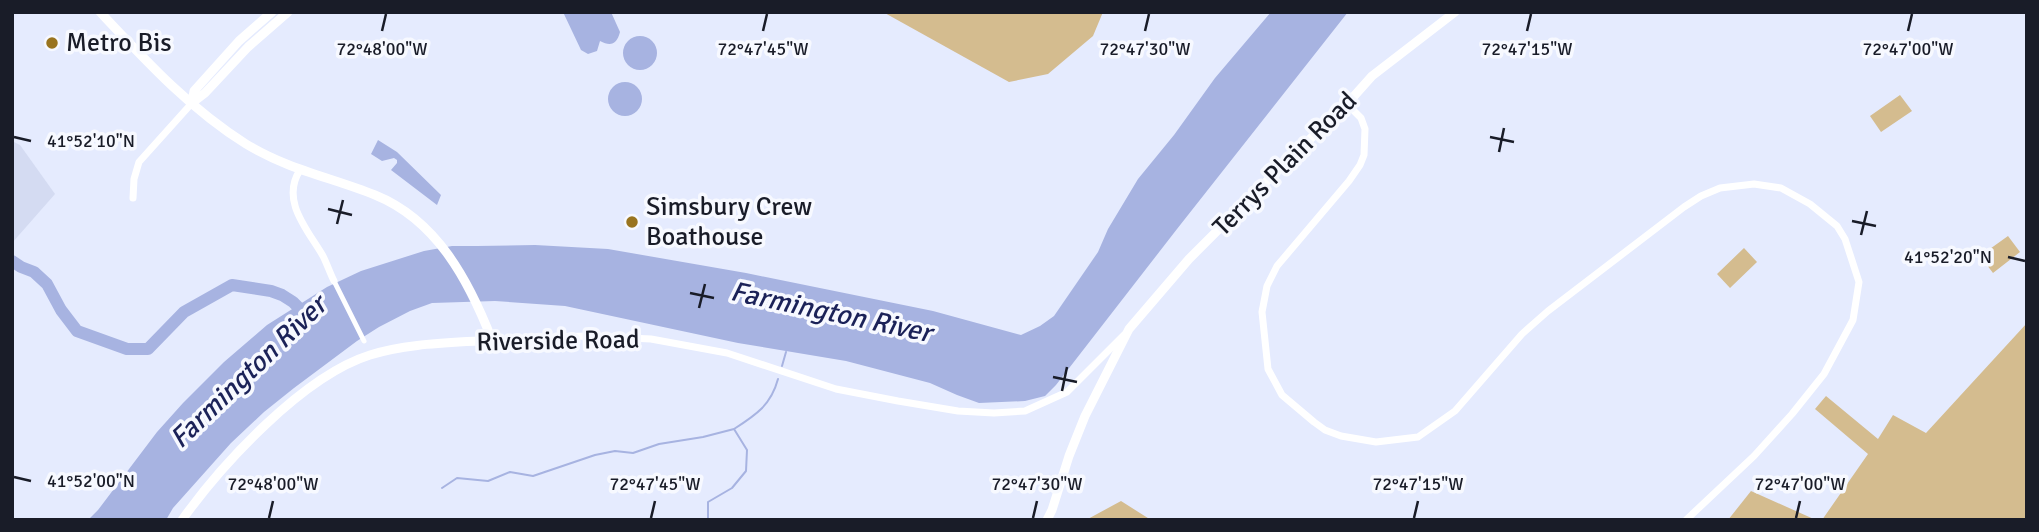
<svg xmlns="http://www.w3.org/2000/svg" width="2039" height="532" font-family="Signika,sans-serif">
	<rect width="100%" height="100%" fill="#e5ebfe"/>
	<path fill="#d4dbf2" d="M 12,141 L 20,145 L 55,194 L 12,243 Z"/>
	<path fill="#d4bc8f" d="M 883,12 L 1103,12 L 1093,36 L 1048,74 L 1009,82 Z
		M 1900,95 L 1912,111 L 1881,132 L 1870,116 Z
		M 2008,236 L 2020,252 L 1993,273 L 1980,256 Z
		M 1744,248 L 1757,262 L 1730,288 L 1717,274 Z
		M 2027,323 L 2027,520 L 1822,520 L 1868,454 L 1815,409 L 1826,396 L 1878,439 L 1893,415 L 1926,433 Z
		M 1751,491 L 1816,520 L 1728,520 Z
		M 1121,501 L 1151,520 L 1086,520 Z"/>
	<path fill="#a7b3e1" d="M 563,12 L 611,12 L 620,32 C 617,44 611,47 600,41 L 597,51 L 588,54 L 581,50 Z
		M 1271,12 L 1348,12 L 1177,229 L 1056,385 L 1045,396 L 1025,401 L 979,403 L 957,395 L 930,383 L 846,361 L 738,343 L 565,306 L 495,301 L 432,303 L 410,311 L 379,327 L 357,341 L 294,388 L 264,412 L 231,443 L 173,508 L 166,520 L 88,520 L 98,510 L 157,432 L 183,403 L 224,362 L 267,325 L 327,287 L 361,271 L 424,251 L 452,246 L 477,246 L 535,245 L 608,249 L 746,273 L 933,311 L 1021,335 L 1040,326 L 1054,316 L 1098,252 L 1108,229 L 1138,179 L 1174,135 L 1215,78 Z
		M623 53a17 17 0 1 1 34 0a17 17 0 1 1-34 0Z
		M608 99a17 17 0 1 1 34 0a17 17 0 1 1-34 0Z
		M 378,140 L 397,152 L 441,195 L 437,205 L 391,170 L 397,163 L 397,160 L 394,158 L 382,161 L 371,154 Z"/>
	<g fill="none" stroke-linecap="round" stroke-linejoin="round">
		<path stroke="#a7b3e1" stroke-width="2" d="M 782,366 L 786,352
			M 442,488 L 457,478 L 488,481 L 510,472 L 533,476 L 595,455 L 615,451 L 633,453 L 659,444 L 703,437 L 734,429
			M 708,520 L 708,502 L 732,488 L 746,471 L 747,450 L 734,429 C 756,415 771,405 778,379"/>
		<path stroke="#a7b3e1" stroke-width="12" d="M 12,261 L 21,267 L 34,272 L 47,284 L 61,310 L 77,331 L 127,349 L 148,349 L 184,312 L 232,285 L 271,291 L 282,295 L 293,302 L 307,316"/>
		<path stroke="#fff" stroke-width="5" d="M 334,281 L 364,341"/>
		<path stroke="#fff" stroke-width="7" d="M 1347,104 L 1361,118 L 1365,129 L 1364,155 L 1360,165 L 1349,181 L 1277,266 L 1267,286 L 1262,312 L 1268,369 L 1282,395 L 1314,422 L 1325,430 L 1341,436 L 1376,442 L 1418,437 L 1455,411 L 1522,334 L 1548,311 L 1684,207 L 1701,196 L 1720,188 L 1754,184 L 1781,188 L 1810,204 L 1837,226 L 1845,239 L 1859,282 L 1853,320 L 1824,374 L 1792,414 L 1754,456 L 1686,520
			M 300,170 C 280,201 308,230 323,256 C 327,264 330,273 334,281
			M 133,198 L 134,179 L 139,162 L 192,103
			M 492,340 L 585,336 L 651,339 L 727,353 L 836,389 L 898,401 L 958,411 L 994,413 L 1025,411 L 1067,392 L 1124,335"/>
		<path stroke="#fff" stroke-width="9" d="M 100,12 C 145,60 190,109 246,144 C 289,170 330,177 375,195 C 437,220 469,281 492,340 C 452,343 408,343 370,355 C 303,376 222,464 182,520
			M 192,103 L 205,93 L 248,47 L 288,12
			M 192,103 L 194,91 L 239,41 L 272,12
			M 1047,520 L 1052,510 L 1069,456 L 1085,416 L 1129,329 L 1189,259 L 1290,158 L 1347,104 L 1372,76 L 1455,12"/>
	</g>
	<path fill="none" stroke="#191c28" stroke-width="2.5" d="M 382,31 L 386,14M 763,31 L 767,14M 1145,31 L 1149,14M 1527,31 L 1531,14M 1908,31 L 1912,14M 14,137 L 31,141M 1490,137 L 1514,142M 1499,152 L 1504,128M 328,209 L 352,215M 1852,221 L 1876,226M 337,224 L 343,200M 1861,235 L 1867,211M 2008,257 L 2025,261M 690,293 L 714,298M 699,308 L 705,284M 1053,377 L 1077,382M 1062,391 L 1067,367M 14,477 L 31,481M 269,518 L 273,501M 651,518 L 655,501M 1033,518 L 1037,501M 1414,518 L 1418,501M 1796,518 L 1800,501"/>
	<g fill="#99741f" stroke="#f7f9ff" stroke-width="2.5">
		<circle cx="52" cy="43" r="7"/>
		<circle cx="632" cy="222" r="7"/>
	</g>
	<g text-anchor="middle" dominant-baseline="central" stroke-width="7" stroke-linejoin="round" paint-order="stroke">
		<g font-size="26" fill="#191c28" stroke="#f7f9ff" text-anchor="start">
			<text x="66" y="43">Metro Bis</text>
			<text x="646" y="207">Simsbury Crew<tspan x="646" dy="30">Boathouse</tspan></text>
		</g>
		<g font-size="26" fill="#191c28" stroke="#f7f9ff">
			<text transform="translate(1285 164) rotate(-45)">Terrys Plain Road</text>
			<text transform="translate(558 341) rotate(-1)">Riverside Road</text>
		</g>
		<g font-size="28" font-style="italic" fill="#1b2258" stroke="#f7f9ff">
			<text transform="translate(831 312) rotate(12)">Farmington River</text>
			<text transform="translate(248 372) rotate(-44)">Farmington River</text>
		</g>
	</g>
	<g font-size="18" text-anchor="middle" fill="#191c28" stroke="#f7f9ff" stroke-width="7" stroke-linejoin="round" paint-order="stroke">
		<text x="382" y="55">72°48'00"W</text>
		<text x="763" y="55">72°47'45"W</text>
		<text x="1145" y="55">72°47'30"W</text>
		<text x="1527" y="55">72°47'15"W</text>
		<text x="1908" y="55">72°47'00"W</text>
		<text x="91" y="147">41°52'10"N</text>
		<text x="1948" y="263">41°52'20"N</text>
		<text x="91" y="487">41°52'00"N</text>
		<text x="273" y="490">72°48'00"W</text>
		<text x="655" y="490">72°47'45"W</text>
		<text x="1037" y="490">72°47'30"W</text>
		<text x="1418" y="490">72°47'15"W</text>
		<text x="1800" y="490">72°47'00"W</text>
	</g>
	<rect width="2039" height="532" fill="none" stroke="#191c28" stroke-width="28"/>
</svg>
